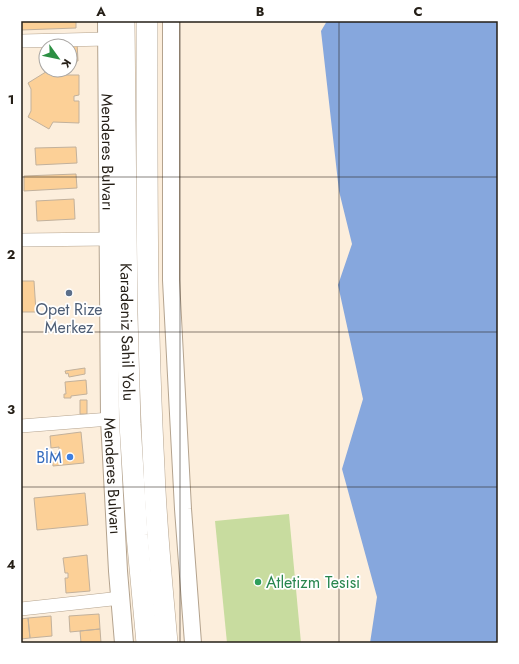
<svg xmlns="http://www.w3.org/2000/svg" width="519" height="664" font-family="Jost,sans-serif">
	<rect width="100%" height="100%" fill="#fceedc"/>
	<path fill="#c8dc9f" d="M 289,514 L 301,643 L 227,643 L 215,521 Z"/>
	<path fill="#86a7dd" d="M 327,21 L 498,21 L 498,643 L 370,643 L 377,597 L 342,469 L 363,399 L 338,285 L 352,244 L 339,191 L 321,31 Z"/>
	<path fill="#fcd097" stroke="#c2b19c" d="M 21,21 L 76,21 L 76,28 L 21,30 Z
		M 77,42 L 78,61 L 70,61 L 70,46 Z
		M 49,70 L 51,75 L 79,75 L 79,95 L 74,96 L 74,101 L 79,101 L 79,123 L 53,122 L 49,129 L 28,117 L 31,111 L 31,89 L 28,83 Z
		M 76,147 L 77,163 L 36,165 L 35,148 Z
		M 76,174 L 77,188 L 24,191 L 24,176 Z
		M 74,199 L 75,219 L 37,221 L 36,201 Z
		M 21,281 L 34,281 L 36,312 L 21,312 Z
		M 85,368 L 85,374 L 69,377 L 68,373 L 66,374 L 65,371 Z
		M 86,380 L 87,394 L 71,396 L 71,398 L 64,398 L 64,394 L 66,394 L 65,382 Z
		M 80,400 L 87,400 L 87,414 L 80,414 Z
		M 81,432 L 84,463 L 53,466 L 52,454 L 59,453 L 59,447 L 51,448 L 50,436 Z
		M 85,493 L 88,525 L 37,530 L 34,498 Z
		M 87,555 L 90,591 L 66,593 L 65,578 L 68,578 L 68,573 L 65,573 L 63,558 Z
		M 99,614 L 100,629 L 70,632 L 69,616 Z
		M 51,616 L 52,636 L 30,638 L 28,618 Z
		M 28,618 L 30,638 L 21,639 L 21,619 Z
		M 100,629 L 101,643 L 81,643 L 80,631 Z"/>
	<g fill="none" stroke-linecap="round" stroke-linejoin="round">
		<defs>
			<path id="minor" d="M 21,41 L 107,39
				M 21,240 L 108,239
				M 21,426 L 110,419
				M 21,609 L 121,598"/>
			<path id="tertiary" d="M 171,21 L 171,280 L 183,509 L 193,643"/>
			<g id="secondary">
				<path id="s1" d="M 107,21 L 110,419 L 118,571 L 124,643"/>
			</g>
			<g id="trunk">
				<path id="s2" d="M 124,21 L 127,315 L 130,424 L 137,535 L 147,643"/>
				<path d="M 147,21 C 147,170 146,319 154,468 C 156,527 162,585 167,643"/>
			</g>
		</defs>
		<use href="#minor" stroke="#b4a38e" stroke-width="14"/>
		<use href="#tertiary" stroke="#b4a38e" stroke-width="18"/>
		<use href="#secondary" stroke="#b4a38e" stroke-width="20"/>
		<use href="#trunk" stroke="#b4a38e" stroke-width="22"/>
		<use href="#minor" stroke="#fff" stroke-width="13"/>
		<use href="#tertiary" stroke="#fff" stroke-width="16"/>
		<use href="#secondary" stroke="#fff" stroke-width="18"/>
		<use href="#trunk" stroke="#fff" stroke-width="21"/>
	</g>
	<path fill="none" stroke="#251f17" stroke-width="1" stroke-opacity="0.55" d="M 180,21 L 180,643M 339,21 L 339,643M 21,177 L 498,177M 21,332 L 498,332M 21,487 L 498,487"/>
	<circle fill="#5c6f8a" stroke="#fff" stroke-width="1.5" cx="69" cy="293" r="4"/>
	<circle fill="#3f7fe0" stroke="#fff" stroke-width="1.5" cx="70" cy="457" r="4"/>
	<circle fill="#2e9e5b" stroke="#fff" stroke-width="1.5" cx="258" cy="582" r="4"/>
	<g text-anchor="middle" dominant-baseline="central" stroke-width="3.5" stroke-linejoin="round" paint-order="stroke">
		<g font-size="16" fill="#251f17" stroke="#fff">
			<text stroke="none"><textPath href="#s1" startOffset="131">Menderes Bulvarı</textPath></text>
			<text stroke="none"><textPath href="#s2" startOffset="311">Karadeniz Sahil Yolu</textPath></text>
			<text stroke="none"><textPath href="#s1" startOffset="455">Menderes Bulvarı</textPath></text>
		</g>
		<g font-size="16" fill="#4e5e75" stroke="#fff">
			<text x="69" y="309">Opet Rize<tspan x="69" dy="18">Merkez</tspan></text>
		</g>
		<g font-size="16" fill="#366cbe" stroke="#fff" text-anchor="end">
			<text x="62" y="457">BİM</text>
		</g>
		<g font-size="16" fill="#27864d" stroke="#fff" text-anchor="start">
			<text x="266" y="582">Atletizm Tesisi</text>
		</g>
	</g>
	<rect width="519" height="664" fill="none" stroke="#ffffff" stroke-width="44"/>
	<g transform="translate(58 58) rotate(123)"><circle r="19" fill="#ffffff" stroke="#a8a5a2"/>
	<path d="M0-3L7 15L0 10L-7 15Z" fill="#2c8f43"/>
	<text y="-6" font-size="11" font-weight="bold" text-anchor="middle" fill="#251f17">K</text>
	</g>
	<rect x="22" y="22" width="475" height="620" fill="none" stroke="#251f17" stroke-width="1.5"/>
	<g font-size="13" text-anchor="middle" font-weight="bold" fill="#251f17">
		<text x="101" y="16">A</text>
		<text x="260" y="16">B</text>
		<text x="418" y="16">C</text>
		<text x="11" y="104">1</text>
		<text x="11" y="259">2</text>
		<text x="11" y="414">3</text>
		<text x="11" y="569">4</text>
	</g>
</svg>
